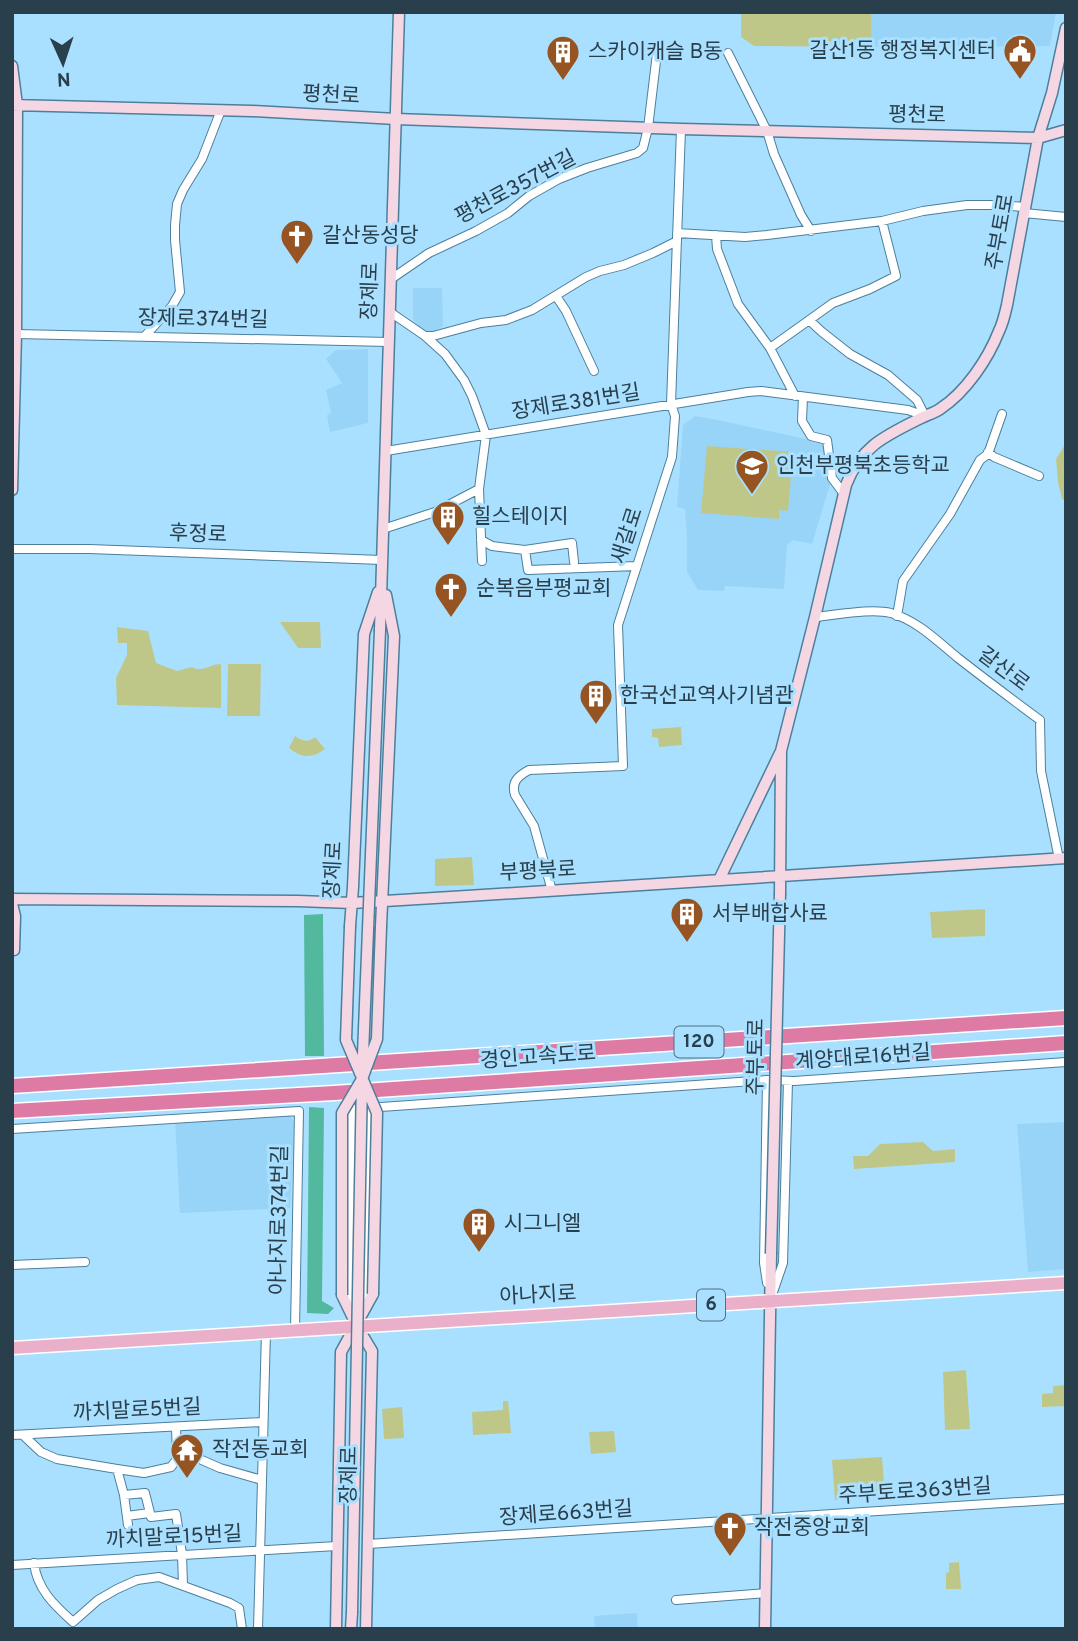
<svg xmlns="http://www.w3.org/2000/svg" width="1078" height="1641" font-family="Overpass,'Noto Sans KR',sans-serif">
	<rect width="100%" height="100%" fill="#aae0ff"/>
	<path fill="#98d4f7" d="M 871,12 L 1056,12 L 1050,46 L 872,47 Z
		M 413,288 L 442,288 L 443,326 L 438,329 L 431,332 L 421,330 L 413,319 Z
		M 368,349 L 368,423 L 330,432 L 327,415 L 331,413 L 326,390 L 342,383 L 326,359 L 336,350 Z
		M 695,416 L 713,419 L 824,443 L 830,485 L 812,544 L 793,540 L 787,545 L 784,589 L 725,586 L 724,591 L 698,590 L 687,572 L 687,537 L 685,509 L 677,507 L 683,425 Z
		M 290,1115 L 294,1123 L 290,1208 L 180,1213 L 175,1119 Z
		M 1066,1122 L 1066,1269 L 1028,1272 L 1017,1124 Z
		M 637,1613 L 638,1629 L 595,1629 L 594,1616 Z"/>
	<path fill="#bfc788" d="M 741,12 L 871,12 L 872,47 L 754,46 L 741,37 Z
		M 1066,443 L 1066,501 L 1062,499 L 1058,482 L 1056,459 Z
		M 707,446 L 793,452 L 788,511 L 779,510 L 779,519 L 701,513 Z
		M 320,622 L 321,648 L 298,648 L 280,622 Z
		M 117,627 L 148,631 L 156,663 L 177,671 L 192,667 C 202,673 210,664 221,664 L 221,708 L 117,705 L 116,678 L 127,655 L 127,643 L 118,643 Z
		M 228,664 L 261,664 L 260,716 L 227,716 Z
		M 681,727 L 682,745 L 659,747 L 658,738 L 652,737 L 652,729 Z
		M 295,736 C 302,741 308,743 315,737 L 325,749 C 312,759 301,758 289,748 Z
		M 472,857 L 474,885 L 435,886 L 435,859 Z
		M 985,909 L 985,936 L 932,938 L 930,912 Z
		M 923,1142 L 933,1151 L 955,1149 L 955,1162 L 854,1169 L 853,1156 L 868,1156 L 880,1144 Z
		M 966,1370 L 970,1429 L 945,1430 L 943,1372 Z
		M 1066,1385 L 1066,1406 L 1042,1407 L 1042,1394 L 1053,1393 L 1053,1386 Z
		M 503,1401 L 508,1401 L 511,1433 L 473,1435 L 472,1412 L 503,1410 Z
		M 402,1407 L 404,1438 L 384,1439 L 382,1409 Z
		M 614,1431 L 616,1452 L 591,1454 L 589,1432 Z
		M 882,1457 L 885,1497 L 835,1500 L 832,1460 Z
		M 959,1562 L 961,1589 L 946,1589 L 946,1573 L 949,1572 L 949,1563 Z"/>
	<path fill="#52b99f" d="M 323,914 L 324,1056 L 305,1056 L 304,915 Z
		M 309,1107 L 324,1108 L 322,1301 L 334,1308 L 328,1314 L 307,1313 Z"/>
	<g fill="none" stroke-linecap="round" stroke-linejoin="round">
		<defs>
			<path id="street" d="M 728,53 L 767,131 L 774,154 L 801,215 L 811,231
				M 1024,213 L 1066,217
				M 677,233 L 745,237 L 767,235 L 882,221 L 923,211 L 967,205 L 996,205 L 1025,207
				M 716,235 L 717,249 L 738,304 L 770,348 L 795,396
				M 391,279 L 429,253 L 476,231 L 508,213 L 529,196 L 559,179 L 587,168 L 637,153 L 643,148 L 648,128 L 657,53
				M 556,296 L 566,311 L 594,371
				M 390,312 L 425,336 L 433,336 L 481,323 L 506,320 L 532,310 L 586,277 L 600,271 L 624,265 L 653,253 L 677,241
				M 809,320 L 822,332 L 850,354 L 888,375 L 917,400 L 925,416
				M 16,334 L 389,342
				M 145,336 L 172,306 L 180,292 L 175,240 L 175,225 L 177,204 L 183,190 L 202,159 L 221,110
				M 425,336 L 445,354 L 464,380 L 472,396 L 486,435 L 479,489 L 482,561
				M 770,348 L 833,303 L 870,289 L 896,276 L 882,221
				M 803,397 L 802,421 L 811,436 L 827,440 L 832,478 L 844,494
				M 386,451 L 748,392 L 761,391 L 908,410 L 925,416
				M 988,452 L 994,457 L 1039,476
				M 383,529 L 435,512 L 479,489
				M 481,540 L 492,546 L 525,550 L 528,570 L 637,566
				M 12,549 L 89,549 L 382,560
				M 525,550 L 572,543 L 574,562
				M 897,616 L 903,581 L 950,514 L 980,460 L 988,454 L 1002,414
				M 815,617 C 837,615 871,608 891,613 C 918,621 937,641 958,658 C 985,679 1013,700 1040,720 L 1041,771 L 1059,859
				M 552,891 L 534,826 L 515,795 C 511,782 518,776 529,770 L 623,766 L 618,625 L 672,457 L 675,416 L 671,404 L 681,129
				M 767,1080 L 764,1263 L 767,1283
				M 12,1129 L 299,1111 L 295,1330
				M 12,1265 L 85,1262
				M 773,1292 L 783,1263 L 788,1081
				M 361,1311 L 364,1296 L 369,1108
				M 354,1314 L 350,1296 L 352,1109 L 767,1080 L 794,1081 L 1066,1062
				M 176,1427 L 177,1459
				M 12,1435 L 263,1422
				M 23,1435 L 41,1452 L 57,1459 L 117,1469 L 144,1473 L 171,1467 L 177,1459 L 195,1457 L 220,1468 L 262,1480
				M 117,1469 L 124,1495 L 128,1525
				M 124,1495 L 145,1493 L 151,1517 L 176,1514 L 182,1554 L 183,1585
				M 127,1516 L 149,1513
				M 368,1544 L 1066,1499
				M 34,1563 C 37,1589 54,1605 73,1622 L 98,1600 L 117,1589 L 137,1580 L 159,1577 L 230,1603 L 239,1608 L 242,1629
				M 12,1565 L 337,1546
				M 676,1600 L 766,1593
				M 258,1629 L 266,1332"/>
			<path id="secondary" d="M 12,66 L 17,105 L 16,334 L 12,490
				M 12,105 L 252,111 L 396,119 L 681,129 L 1038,138 L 1066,130
				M 380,630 L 399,12
				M 719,880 L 780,753
				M 780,894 L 781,751 L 815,617 L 846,485 C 861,446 885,436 921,418 C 927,415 934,413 940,409 C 966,392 988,359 999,331 C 1003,323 1005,314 1007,305 L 1038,138 L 1052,93 L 1066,28
				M 12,899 L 298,901 L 352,903 L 467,896 L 1066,858
				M 12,904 L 15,916 L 14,950
				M 350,926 L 353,887 L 364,634 L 378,592
				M 381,927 L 394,636 L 386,595
				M 342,1295 L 357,1326 L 372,1351 L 366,1629
				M 336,1629 L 341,1352 L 373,1294
				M 351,1629 L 352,1613
				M 765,1629 L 771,1254"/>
			<path id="primary" d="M 12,1348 L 1066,1283"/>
			<path id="highway" d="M 12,1086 L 1066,1018
				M 12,1111 L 334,1093 L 1066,1043"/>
		</defs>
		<use href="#street" stroke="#4d7f9b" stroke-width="10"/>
		<use href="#secondary" stroke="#4d7f9b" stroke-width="13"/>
		<use href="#primary" stroke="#fff" stroke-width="15"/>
		<use href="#highway" stroke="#fff" stroke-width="17"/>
		<use href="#street" stroke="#fff" stroke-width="8"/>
		<use href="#secondary" stroke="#f5d7e4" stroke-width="10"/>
		<use href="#primary" stroke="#ebb0c9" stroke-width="12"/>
		<use href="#highway" stroke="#de7ba5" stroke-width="14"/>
		<defs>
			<path id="secondary-bridge" d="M 350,926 L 346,1040 L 377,1113 L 373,1294
				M 771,1254 L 780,894
				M 342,1295 L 342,1113 L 362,1079 L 377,1039 L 381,927
				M 352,1613 L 362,1079 L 380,630"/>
		</defs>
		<use href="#secondary-bridge" stroke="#4d7f9b" stroke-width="13" stroke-linecap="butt"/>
		<use href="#secondary-bridge" stroke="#f5d7e4" stroke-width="10"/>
	</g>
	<defs>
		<symbol id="civic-pin" viewBox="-11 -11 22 30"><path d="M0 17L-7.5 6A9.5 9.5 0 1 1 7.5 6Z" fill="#965422" stroke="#aae0ff"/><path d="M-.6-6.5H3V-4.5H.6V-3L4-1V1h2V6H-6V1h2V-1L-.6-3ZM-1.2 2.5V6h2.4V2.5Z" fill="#fff"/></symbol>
		<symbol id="building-pin" viewBox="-11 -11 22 30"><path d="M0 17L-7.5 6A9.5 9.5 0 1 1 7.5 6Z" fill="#965422" stroke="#aae0ff"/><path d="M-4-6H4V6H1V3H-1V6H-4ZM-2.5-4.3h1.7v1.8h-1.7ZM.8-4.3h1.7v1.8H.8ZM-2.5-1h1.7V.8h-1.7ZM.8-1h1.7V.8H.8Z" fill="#fff"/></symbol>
		<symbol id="church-pin" viewBox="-11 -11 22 30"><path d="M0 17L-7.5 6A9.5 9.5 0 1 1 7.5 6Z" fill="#965422" stroke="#aae0ff"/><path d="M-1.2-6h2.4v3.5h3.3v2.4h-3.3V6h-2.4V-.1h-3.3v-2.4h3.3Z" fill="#fff"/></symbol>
		<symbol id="school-pin" viewBox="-11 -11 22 30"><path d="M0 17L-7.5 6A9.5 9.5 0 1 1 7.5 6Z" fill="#965422" stroke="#aae0ff"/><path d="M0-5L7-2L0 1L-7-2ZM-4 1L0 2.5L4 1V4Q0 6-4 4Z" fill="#fff"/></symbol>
		<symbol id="temple-pin" viewBox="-11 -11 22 30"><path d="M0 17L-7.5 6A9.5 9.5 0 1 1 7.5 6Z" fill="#965422" stroke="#aae0ff"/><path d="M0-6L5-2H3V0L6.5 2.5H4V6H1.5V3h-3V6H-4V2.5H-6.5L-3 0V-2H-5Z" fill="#fff"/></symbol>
	</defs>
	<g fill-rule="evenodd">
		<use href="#civic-pin" x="1001" y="32" width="38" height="52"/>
		<use href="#building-pin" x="544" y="33" width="38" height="52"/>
		<use href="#church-pin" x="278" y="217" width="38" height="52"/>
		<use href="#school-pin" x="733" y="447" width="38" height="52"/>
		<use href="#building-pin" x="429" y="498" width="38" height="52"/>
		<use href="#church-pin" x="432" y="570" width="38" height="52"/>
		<use href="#building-pin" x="577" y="677" width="38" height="52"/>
		<use href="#building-pin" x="668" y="895" width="38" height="52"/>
		<use href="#building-pin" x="460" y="1205" width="38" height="52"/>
		<use href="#temple-pin" x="168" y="1431" width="38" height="52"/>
		<use href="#church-pin" x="711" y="1509" width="38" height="52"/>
	</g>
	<g text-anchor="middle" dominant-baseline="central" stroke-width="6" stroke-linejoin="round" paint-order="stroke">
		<g fill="#aae0ff" stroke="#506f82" stroke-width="2">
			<rect x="674.5" y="1026.5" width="49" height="31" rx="5"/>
			<rect x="697" y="1289.5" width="28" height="31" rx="5"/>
		</g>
		<g font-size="19" font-weight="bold" fill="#2a3f4c">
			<text x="699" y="1042">120</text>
			<text x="711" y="1305">6</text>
		</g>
		<g font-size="21" fill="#2a3f4c" stroke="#aae0ff" text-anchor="start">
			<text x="996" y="51" text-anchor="end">갈산1동 행정복지센터</text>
			<text x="588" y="52">스카이캐슬 B동</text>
			<text x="322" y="236">갈산동성당</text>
			<text x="776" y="466">인천부평북초등학교</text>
			<text x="472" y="517">힐스테이지</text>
			<text x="476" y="589">순복음부평교회</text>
			<text x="620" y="696">한국선교역사기념관</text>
			<text x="712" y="914">서부배합사료</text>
			<text x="504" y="1224">시그니엘</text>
			<text x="212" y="1450">작전동교회</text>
			<text x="754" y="1528">작전중앙교회</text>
		</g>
		<g font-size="21" fill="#2a3f4c" stroke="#aae0ff">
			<text transform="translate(331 96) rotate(3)">평천로</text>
			<text transform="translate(917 116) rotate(1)">평천로</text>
			<text transform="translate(516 188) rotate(-28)">평천로357번길</text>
			<text transform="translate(1001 232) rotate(-80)">주부토로</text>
			<text transform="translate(371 291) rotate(-88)">장제로</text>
			<text transform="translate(203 320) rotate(1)">장제로374번길</text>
			<text transform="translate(576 403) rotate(-9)">장제로381번길</text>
			<text transform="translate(198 535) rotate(2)">후정로</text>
			<text transform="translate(628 536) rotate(-72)">새갈로</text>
			<text transform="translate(1003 670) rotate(37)">갈산로</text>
			<text transform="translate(334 870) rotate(-87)">장제로</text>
			<text transform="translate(538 872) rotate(-3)">부평북로</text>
			<text transform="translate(757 1057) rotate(-89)">주부토로</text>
			<text transform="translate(538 1058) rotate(-4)">경인고속도로</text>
			<text transform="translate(863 1058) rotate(-4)">계양대로16번길</text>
			<text transform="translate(280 1220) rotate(-89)">아나지로374번길</text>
			<text transform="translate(538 1296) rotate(-3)">아나지로</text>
			<text transform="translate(137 1411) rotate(-3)">까치말로5번길</text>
			<text transform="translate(350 1475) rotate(-89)">장제로</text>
			<text transform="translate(915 1492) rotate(-4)">주부토로363번길</text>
			<text transform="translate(566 1514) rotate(-4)">장제로663번길</text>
			<text transform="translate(174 1538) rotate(-3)">까치말로15번길</text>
		</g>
	</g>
	<rect width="1078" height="1641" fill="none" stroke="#2a3f4c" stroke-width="28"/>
	<g transform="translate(63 63) rotate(177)" stroke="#aae0ff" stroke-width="5" paint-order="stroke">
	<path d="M0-5L12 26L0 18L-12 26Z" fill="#2a3f4c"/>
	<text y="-10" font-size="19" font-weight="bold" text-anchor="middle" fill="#2a3f4c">N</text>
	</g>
</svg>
